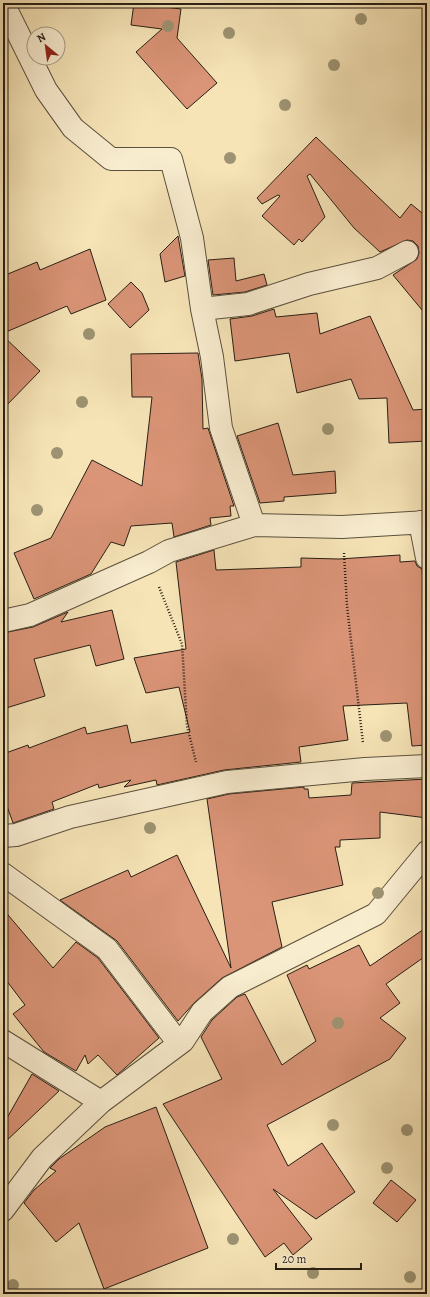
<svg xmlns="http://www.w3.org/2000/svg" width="430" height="1297" font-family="Alegreya,serif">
	<rect width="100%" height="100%" fill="#f6e4b7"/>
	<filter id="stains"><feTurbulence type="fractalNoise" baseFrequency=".005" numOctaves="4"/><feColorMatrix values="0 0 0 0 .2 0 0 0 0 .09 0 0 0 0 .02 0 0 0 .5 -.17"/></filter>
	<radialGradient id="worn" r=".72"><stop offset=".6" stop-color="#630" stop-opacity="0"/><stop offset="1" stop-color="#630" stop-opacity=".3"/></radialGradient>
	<path fill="#da9477" stroke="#281f14" d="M 134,3 L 181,9 L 177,38 L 217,83 L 187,109 L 136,52 L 162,29 L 131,25 Z
		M 316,137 L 400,218 L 411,204 L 427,217 L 427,316 L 393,275 L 417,259 L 419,253 L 418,246 L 413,241 L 407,240 L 380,252 L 354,228 L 310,174 L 307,176 L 325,217 L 302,242 L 299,239 L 294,245 L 262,216 L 280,196 L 278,195 L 262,204 L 257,198 Z
		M 178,236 L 185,276 L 165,282 L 160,254 Z
		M 90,249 L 106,300 L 71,314 L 67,306 L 6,332 L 3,276 L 37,262 L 40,270 Z
		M 234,258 L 236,281 L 264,274 L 267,285 L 245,292 L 213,295 L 208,260 Z
		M 131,282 L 142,293 L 149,310 L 130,328 L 108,304 Z
		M 274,309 L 276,317 L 317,313 L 320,334 L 370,316 L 413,410 L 427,409 L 427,441 L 389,443 L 387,398 L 359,399 L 351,379 L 297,393 L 289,353 L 235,361 L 230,319 L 252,316 Z
		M 3,336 L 40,371 L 3,409 Z
		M 198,353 L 202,379 L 203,429 L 208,428 L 234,506 L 230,506 L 231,516 L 210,518 L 211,525 L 174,537 L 172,523 L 131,526 L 124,546 L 111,542 L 91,574 L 34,599 L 14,553 L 51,538 L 92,460 L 142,486 L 152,397 L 132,397 L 131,354 Z
		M 278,423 L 293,475 L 335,471 L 336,493 L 284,497 L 284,501 L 260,503 L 237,436 Z
		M 214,550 L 216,570 L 301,567 L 301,558 L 339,559 L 400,555 L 400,562 L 415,561 L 417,566 L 422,569 L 427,639 L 427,745 L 412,746 L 407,703 L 343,706 L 348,740 L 299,747 L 301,762 L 224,770 L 157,785 L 156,780 L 124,787 L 131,780 L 99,788 L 98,784 L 52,802 L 54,809 L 13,823 L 3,795 L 3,754 L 28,745 L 29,748 L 85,727 L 87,734 L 127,725 L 131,743 L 190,732 L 179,687 L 146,693 L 134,658 L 186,649 L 176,562 Z
		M 112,610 L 124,659 L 96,666 L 90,645 L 34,659 L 45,696 L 3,709 L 3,633 L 33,627 L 68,612 L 61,622 Z
		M 427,779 L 427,818 L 380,812 L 380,838 L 340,840 L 340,847 L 335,847 L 343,885 L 272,902 L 282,947 L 222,978 L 194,1003 L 178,1021 L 117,941 L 60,900 L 128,870 L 131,877 L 177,855 L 231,968 L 207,799 L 229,794 L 304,787 L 304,789 L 308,789 L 309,798 L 351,795 L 352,783 Z
		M 3,909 L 53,968 L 76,942 L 98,958 L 159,1038 L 117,1075 L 98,1055 L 88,1064 L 85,1055 L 76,1071 L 44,1052 L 13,1014 L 25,1005 L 3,976 Z
		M 427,927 L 427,955 L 386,984 L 400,1003 L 380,1018 L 406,1038 L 390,1059 L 267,1125 L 288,1166 L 322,1143 L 355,1192 L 316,1219 L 273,1189 L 312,1239 L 293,1255 L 284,1243 L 265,1257 L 163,1104 L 222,1079 L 201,1037 L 212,1020 L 237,997 L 245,994 L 282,1065 L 316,1041 L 287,975 L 307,965 L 309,969 L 359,945 L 370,966 Z
		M 32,1074 L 59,1091 L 3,1144 L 3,1125 Z
		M 156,1107 L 208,1248 L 104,1289 L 79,1223 L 56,1242 L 24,1203 L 34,1190 L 56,1171 L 50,1168 L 59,1159 L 105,1127 Z
		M 391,1180 L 416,1200 L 397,1222 L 373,1203 Z"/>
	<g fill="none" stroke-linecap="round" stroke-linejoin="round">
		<defs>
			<path id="minor" d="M 3,3 L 46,90 L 73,128 L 111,159 L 171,159 L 192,238 L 202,309
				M 420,522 L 427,558
				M 254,525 L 221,428 L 212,357 L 202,309 L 248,304 L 309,284 L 377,268 L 407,252
				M 3,621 L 30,615 L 149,562 L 169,551 L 254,525 L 342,527 L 427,522
				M 3,836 L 16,835 L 70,817 L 227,782 L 365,769 L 427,766
				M 3,874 L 107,949 L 174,1037 L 183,1041
				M 3,1041 L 101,1102
				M 3,1210 L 42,1158 L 101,1102 L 183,1041 L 202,1012 L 230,987 L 376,914 L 427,852"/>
		</defs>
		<use href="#minor" stroke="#5c503d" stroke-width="24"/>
		<path stroke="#281f14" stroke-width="2.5" stroke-dasharray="1 2" stroke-linecap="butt" d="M 344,553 L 347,606 L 363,743
			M 159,587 L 182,644 L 187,726 L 196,762"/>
		<use href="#minor" stroke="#f9edd0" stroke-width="22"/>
	</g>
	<g fill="#9d9372">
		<circle cx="361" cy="19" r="6"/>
		<circle cx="168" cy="26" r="6"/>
		<circle cx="229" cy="33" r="6"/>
		<circle cx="334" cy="65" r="6"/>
		<circle cx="285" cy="105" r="6"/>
		<circle cx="230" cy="158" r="6"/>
		<circle cx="89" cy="334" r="6"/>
		<circle cx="82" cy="402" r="6"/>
		<circle cx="328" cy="429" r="6"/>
		<circle cx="57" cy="453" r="6"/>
		<circle cx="37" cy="510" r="6"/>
		<circle cx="386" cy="736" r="6"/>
		<circle cx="150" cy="828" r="6"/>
		<circle cx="378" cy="893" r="6"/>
		<circle cx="338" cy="1023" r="6"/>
		<circle cx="333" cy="1125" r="6"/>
		<circle cx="407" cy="1130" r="6"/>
		<circle cx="387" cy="1168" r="6"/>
		<circle cx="233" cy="1239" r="6"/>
		<circle cx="313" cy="1273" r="6"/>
		<circle cx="410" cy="1277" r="6"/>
		<circle cx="13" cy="1285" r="6"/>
	</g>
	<rect width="430" height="1297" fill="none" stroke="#f6e4b7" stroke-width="16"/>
	<rect x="4" y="4" width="422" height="1289" fill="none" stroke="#281f14" stroke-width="2"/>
	<rect x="8" y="8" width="414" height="1281" fill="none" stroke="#281f14"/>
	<g transform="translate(46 46) rotate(331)"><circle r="19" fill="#f9edd0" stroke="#a59b85"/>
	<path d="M0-3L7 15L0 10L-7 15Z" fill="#8f2418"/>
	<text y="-6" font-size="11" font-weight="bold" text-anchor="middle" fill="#281f14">N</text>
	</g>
	<path d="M276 1263v6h85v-6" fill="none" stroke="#281f14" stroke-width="2"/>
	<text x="282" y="1263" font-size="12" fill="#281f14" stroke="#f9edd0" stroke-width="3" paint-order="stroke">20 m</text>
	<rect width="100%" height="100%" filter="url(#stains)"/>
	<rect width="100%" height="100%" fill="url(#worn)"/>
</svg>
